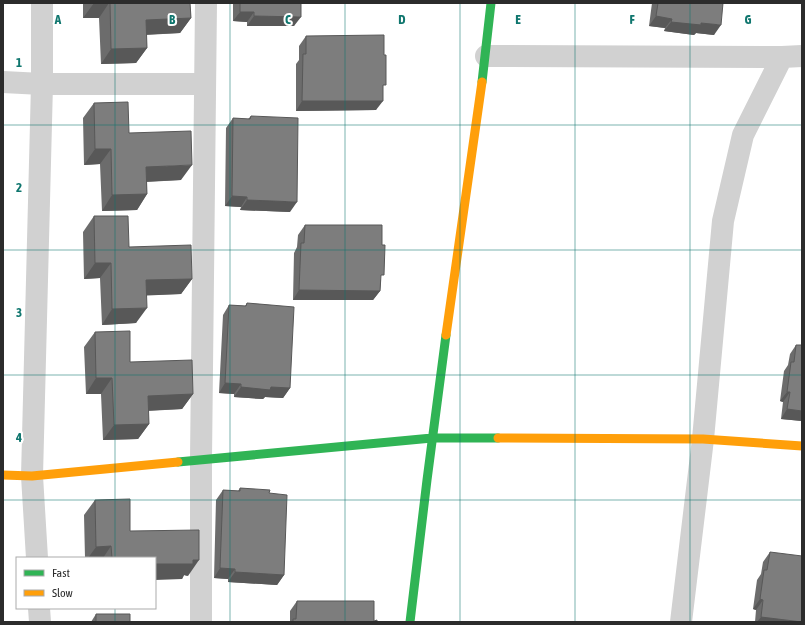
<svg xmlns="http://www.w3.org/2000/svg" width="805" height="625" font-family="'Asap Condensed',sans-serif">
	<rect width="100%" height="100%" fill="#fff"/>
	<g fill="none" stroke-linecap="round" stroke-linejoin="round">
		<path stroke="#d1d1d1" stroke-width="22" d="M 486,56 L 782,57 L 802,56
			M 3,82 L 42,84 L 205,84
			M 37,558 L 32,476 L 42,84 L 42,3
			M 39,608 L 40,622
			M 201,622 L 201,459 L 206,3
			M 681,622 L 703,439 L 723,221 L 743,135 L 782,57"/>
		<path stroke="#30b455" stroke-width="9" d="M 482,82 L 491,3
			M 178,462 L 432,438 L 498,438
			M 410,622 L 427,480 L 446,335"/>
		<path stroke="#ff9f0a" stroke-width="9" d="M 446,335 L 482,82
			M 498,438 L 703,439 L 802,446
			M 3,475 L 32,476 L 178,462"/>
	</g>
	<path fill="#6c6c6c" d="M 83,3 L 190,3 L 191,18 L 180,33 L 146,35 L 147,48 L 136,63 L 101,64 L 99,18 L 83,18 Z
		M 233,3 L 301,3 L 294,26 L 247,26 L 247,22 L 233,21 Z
		M 652,3 L 723,3 L 714,35 L 696,33 L 694,35 L 664,31 L 665,28 L 649,26 Z
		M 306,36 L 384,55 L 383,89 L 376,110 L 296,111 L 296,64 L 299,60 L 299,46 Z
		M 94,103 L 129,133 L 181,180 L 147,182 L 147,194 L 137,210 L 102,211 L 100,164 L 84,165 L 83,118 Z
		M 251,116 L 290,212 L 240,210 L 241,207 L 225,206 L 226,128 L 233,118 L 248,119 Z
		M 94,216 L 129,247 L 192,279 L 181,294 L 147,295 L 136,323 L 102,325 L 100,278 L 84,279 L 83,232 Z
		M 305,225 L 381,280 L 380,291 L 373,300 L 293,300 L 294,253 L 297,247 L 298,235 Z
		M 247,303 L 290,388 L 283,398 L 265,397 L 263,399 L 234,397 L 234,394 L 219,393 L 223,315 L 229,305 L 245,306 Z
		M 95,332 L 130,362 L 193,394 L 182,409 L 148,411 L 149,424 L 138,439 L 103,440 L 101,394 L 86,394 L 84,347 Z
		M 796,345 L 802,345 L 802,421 L 781,419 L 783,402 L 780,401 L 784,371 L 788,365 L 790,354 Z
		M 240,488 L 269,493 L 284,575 L 277,585 L 228,582 L 228,579 L 214,578 L 216,500 L 223,490 L 238,491 Z
		M 95,500 L 130,531 L 188,576 L 184,575 L 182,579 L 155,558 L 85,558 L 84,515 Z
		M 770,552 L 802,622 L 755,622 L 756,610 L 753,609 L 757,580 L 761,574 L 763,562 Z
		M 297,601 L 374,621 L 377,622 L 290,622 L 290,611 Z
		M 96,614 L 130,622 L 91,622 Z"/>
	<path fill="#585858" d="M 94,3 L 109,3 L 99,18 L 83,18 Z
		M 240,12 L 254,12 L 247,22 L 233,21 Z
		M 254,16 L 301,17 L 294,26 L 247,26 Z
		M 656,16 L 672,19 L 665,28 L 649,26 Z
		M 191,18 L 180,33 L 135,35 L 146,20 Z
		M 671,22 L 701,23 L 721,25 L 714,35 L 696,33 L 694,35 L 664,31 Z
		M 147,48 L 136,63 L 101,64 L 111,49 Z
		M 302,101 L 383,101 L 376,110 L 296,111 Z
		M 95,149 L 111,149 L 100,164 L 84,165 Z
		M 192,165 L 181,180 L 136,182 L 146,167 Z
		M 147,194 L 137,210 L 102,211 L 112,195 Z
		M 232,196 L 247,197 L 241,207 L 225,206 Z
		M 247,200 L 297,202 L 290,212 L 240,210 Z
		M 95,263 L 111,263 L 100,278 L 84,279 Z
		M 192,279 L 181,294 L 136,296 L 146,280 Z
		M 299,290 L 380,291 L 373,300 L 293,300 Z
		M 147,308 L 136,323 L 102,325 L 112,309 Z
		M 96,378 L 112,378 L 101,394 L 86,394 Z
		M 225,383 L 241,384 L 234,394 L 219,393 Z
		M 241,387 L 271,387 L 290,388 L 283,398 L 265,397 L 263,399 L 234,397 Z
		M 787,392 L 790,392 L 783,402 L 780,401 Z
		M 193,394 L 182,409 L 137,411 L 148,396 Z
		M 787,409 L 802,411 L 802,421 L 781,419 Z
		M 149,424 L 138,439 L 103,440 L 114,425 Z
		M 111,546 L 103,558 L 88,558 L 96,547 Z
		M 193,560 L 199,560 L 188,576 L 184,575 L 182,579 L 155,580 L 155,564 Z
		M 220,568 L 235,569 L 228,579 L 214,578 Z
		M 235,572 L 284,575 L 277,585 L 228,582 Z
		M 760,599 L 763,600 L 756,610 L 753,609 Z
		M 761,617 L 802,622 L 757,622 Z"/>
	<path fill="#7d7d7d" stroke="#585858" d="M 110,3 L 190,3 L 191,18 L 146,20 L 147,48 L 111,49 Z
		M 240,3 L 301,3 L 301,17 L 254,16 L 254,12 L 240,12 Z
		M 658,3 L 723,3 L 721,25 L 701,23 L 701,25 L 671,22 L 672,19 L 656,16 Z
		M 384,35 L 384,55 L 386,55 L 386,85 L 383,85 L 383,101 L 302,101 L 303,54 L 306,54 L 306,36 Z
		M 128,102 L 129,133 L 191,131 L 192,165 L 146,167 L 147,194 L 112,195 L 111,149 L 95,149 L 94,103 Z
		M 251,116 L 298,118 L 297,202 L 247,200 L 247,197 L 232,196 L 233,118 L 250,119 Z
		M 94,216 L 128,216 L 129,247 L 191,245 L 192,279 L 146,280 L 147,308 L 112,309 L 111,263 L 95,263 Z
		M 305,225 L 382,225 L 382,245 L 385,245 L 384,275 L 381,275 L 380,291 L 299,290 L 301,243 L 304,243 Z
		M 247,303 L 294,307 L 290,388 L 271,387 L 270,390 L 241,387 L 241,384 L 225,383 L 229,305 L 246,306 Z
		M 130,331 L 130,362 L 192,360 L 193,394 L 148,396 L 149,424 L 114,425 L 112,378 L 96,378 L 95,332 Z
		M 796,345 L 802,345 L 802,411 L 787,409 L 790,392 L 787,392 L 791,362 L 794,362 Z
		M 240,488 L 270,490 L 269,493 L 287,495 L 284,575 L 235,572 L 235,569 L 220,568 L 223,490 L 240,491 Z
		M 130,499 L 130,531 L 199,530 L 199,560 L 193,560 L 193,564 L 155,564 L 155,558 L 112,558 L 111,546 L 96,547 L 95,500 Z
		M 770,552 L 802,556 L 802,622 L 761,617 L 763,600 L 760,599 L 764,570 L 767,570 Z
		M 297,601 L 374,601 L 374,621 L 377,620 L 377,622 L 293,622 L 293,619 L 296,619 Z
		M 96,614 L 130,614 L 130,622 L 96,622 Z"/>
	<path fill="none" stroke="#0f766e" stroke-width="1" stroke-opacity="0.55" d="M 115,3 L 115,558M 230,3 L 230,622M 345,3 L 345,622M 460,3 L 460,622M 575,3 L 575,622M 690,3 L 690,622M 3,125 L 802,125M 3,250 L 802,250M 3,375 L 802,375M 3,500 L 802,500M 115,608 L 115,622"/>
	<g font-size="13" text-anchor="middle" font-weight="bold" fill="#0f766e" stroke="#fff" stroke-width="4" stroke-linejoin="round" paint-order="stroke">
		<text x="58" y="24">A</text>
		<text x="172" y="24">B</text>
		<text x="288" y="24">C</text>
		<text x="402" y="24">D</text>
		<text x="518" y="24">E</text>
		<text x="632" y="24">F</text>
		<text x="748" y="24">G</text>
		<text x="19" y="67">1</text>
		<text x="19" y="192">2</text>
		<text x="19" y="317">3</text>
		<text x="19" y="442">4</text>
	</g>
	<rect width="805" height="625" fill="none" stroke="#2c2c2c" stroke-width="8"/>
	<rect x="16" y="557" width="140" height="52" fill="#ffffff" stroke="#ababab"/>
	<rect x="24" y="570" width="20" height="6" fill="#30b455" stroke="#ababab"/>
	<text x="52" y="577" font-size="12" fill="#2c2c2c">Fast</text>
	<rect x="24" y="590" width="20" height="6" fill="#ff9f0a" stroke="#ababab"/>
	<text x="52" y="597" font-size="12" fill="#2c2c2c">Slow</text>
</svg>
